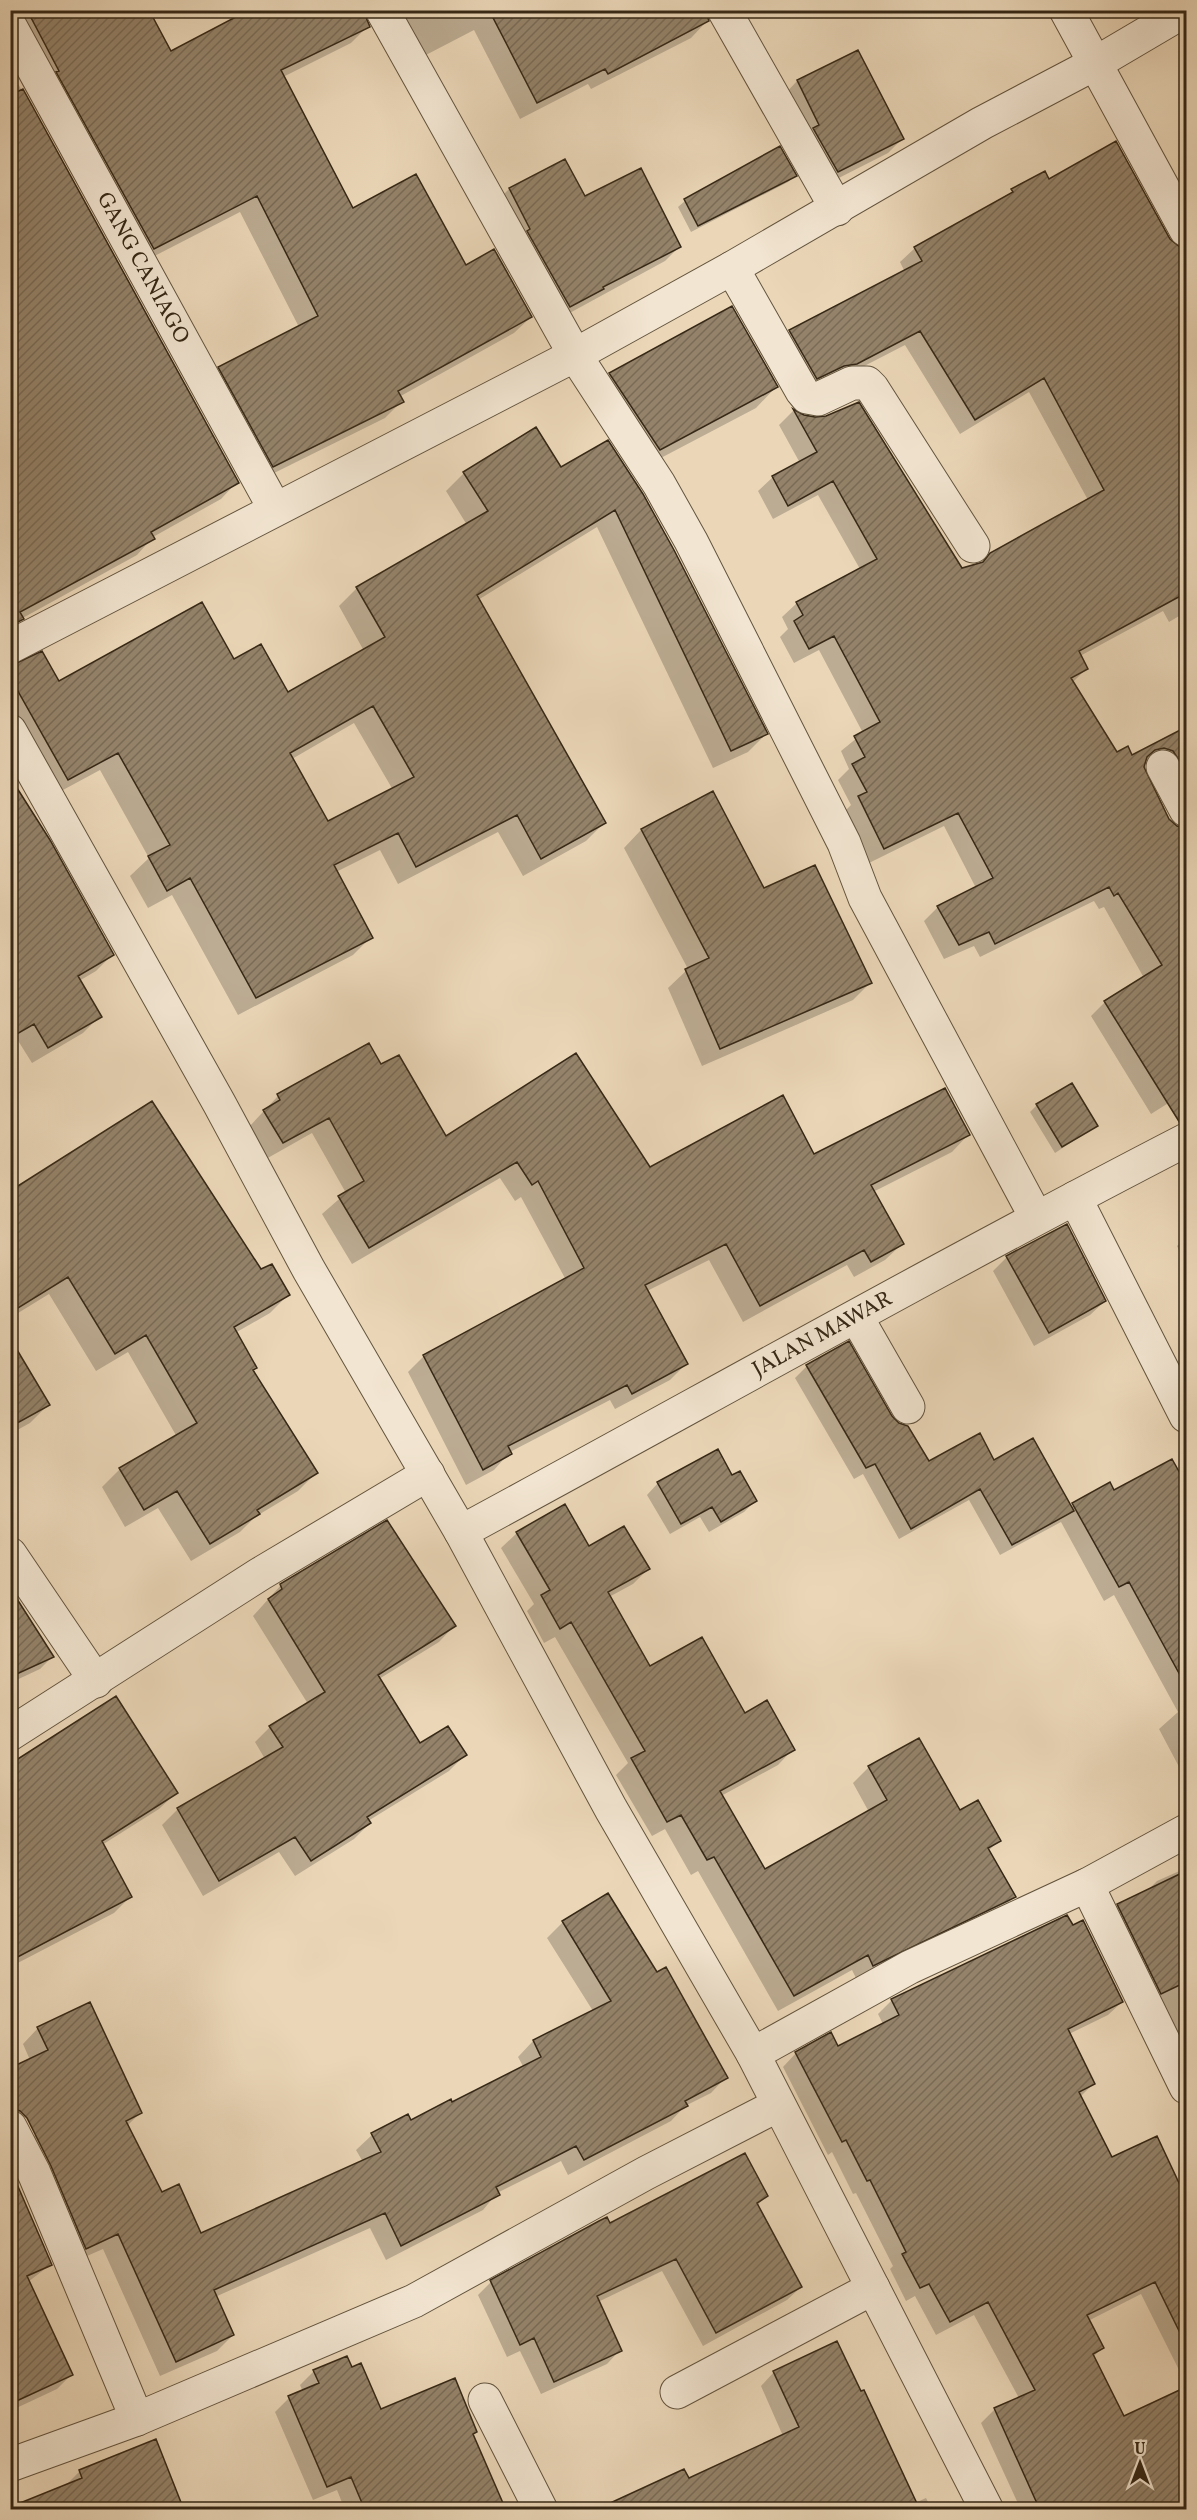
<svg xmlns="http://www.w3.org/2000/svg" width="1197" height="2520" font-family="Vollkorn,serif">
	<defs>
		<pattern id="building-hatch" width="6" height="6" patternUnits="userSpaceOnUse" patternTransform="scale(1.5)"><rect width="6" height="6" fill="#94836a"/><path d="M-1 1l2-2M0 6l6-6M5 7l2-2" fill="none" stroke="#7a6b56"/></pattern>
	</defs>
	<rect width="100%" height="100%" fill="#ebd7b8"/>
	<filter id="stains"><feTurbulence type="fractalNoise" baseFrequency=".00333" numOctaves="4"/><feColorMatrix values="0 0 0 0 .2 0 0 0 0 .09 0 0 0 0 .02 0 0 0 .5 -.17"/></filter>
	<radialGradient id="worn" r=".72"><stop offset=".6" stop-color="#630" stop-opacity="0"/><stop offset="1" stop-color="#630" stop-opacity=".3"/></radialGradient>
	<path fill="#0003" fill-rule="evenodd" d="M 10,10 L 145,10 L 171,54 L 368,26 L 351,43 L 283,77 L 352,210 L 465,267 L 531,317 L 514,333 L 399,397 L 402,401 L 385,418 L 256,482 L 203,384 L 219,368 L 299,327 L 240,212 L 137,265 Z
		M 376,10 L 704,10 L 707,21 L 691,38 L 591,89 L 588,84 L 520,119 L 474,30 L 422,57 Z
		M 857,52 L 902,139 L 888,153 L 823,186 L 783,96 L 797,81 Z
		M 10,69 L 237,482 L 221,499 L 153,537 L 137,555 L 10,625 Z
		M 564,161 L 584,198 L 680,246 L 665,261 L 555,321 L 495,203 L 509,189 Z
		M 1045,173 L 1049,181 L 1169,240 L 1175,247 L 1186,250 L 1186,612 L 1169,622 L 1163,611 L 1080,656 L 1086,669 L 1072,683 L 1116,754 L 1132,757 L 1186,729 L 1186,788 L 1149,762 L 1143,766 L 1152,802 L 1186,860 L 1186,1092 L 1151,1114 L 1091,1016 L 1105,1002 L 1144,978 L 1104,907 L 1099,909 L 1094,901 L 980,957 L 974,946 L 944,959 L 924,921 L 938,907 L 976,888 L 944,826 L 869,863 L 844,812 L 851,805 L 838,780 L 849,769 L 841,751 L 863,733 L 819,650 L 794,663 L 780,637 L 788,629 L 782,617 L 797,603 L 860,569 L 818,495 L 773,519 L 758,491 L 773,477 L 800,463 L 779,425 L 793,411 L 803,417 L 961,570 L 981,564 L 1088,500 L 1029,392 L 960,434 L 905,345 L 841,378 L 802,392 L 775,345 L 790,331 L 905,272 L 900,262 L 915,248 Z
		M 795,176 L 788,182 L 691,232 L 678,207 L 685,201 Z
		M 1186,178 L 1186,236 L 1166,195 Z
		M 610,374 L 776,387 L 756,408 L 638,470 L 589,395 Z
		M 607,442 L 766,734 L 748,752 L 713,768 L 597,527 L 478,600 L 604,823 L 586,841 L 523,876 L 498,832 L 398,884 L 380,850 L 336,872 L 371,937 L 353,955 L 238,1015 L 172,895 L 148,908 L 130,876 L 149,858 L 100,770 L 50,797 L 10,727 L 10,668 L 58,683 L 234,661 L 288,694 L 364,651 L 339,606 L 357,588 L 467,525 L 446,491 L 464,473 L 561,469 ZM 354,723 L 393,790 L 328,823 L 292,759 Z
		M 713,793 L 763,890 L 870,983 L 853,1000 L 702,1066 L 668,988 L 688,969 L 624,848 L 641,830 Z
		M 10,808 L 112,955 L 96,971 L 79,981 L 100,1016 L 83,1033 L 32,1063 L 17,1039 L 10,1043 Z
		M 380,1066 L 445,1138 L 649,1169 L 813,1156 L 968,1135 L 952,1152 L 873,1192 L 902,1244 L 885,1260 L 854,1277 L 847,1265 L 743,1322 L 709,1260 L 647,1291 L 686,1364 L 670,1380 L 615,1409 L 610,1400 L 510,1452 L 494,1470 L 466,1485 L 408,1372 L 424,1356 L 566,1280 L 521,1197 L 515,1201 L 500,1178 L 352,1264 L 322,1214 L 346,1193 L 312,1133 L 266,1159 L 248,1128 L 278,1096 Z
		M 1037,1105 L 1096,1126 L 1055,1153 L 1030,1112 Z
		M 10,1192 L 261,1271 L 288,1295 L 270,1313 L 235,1333 L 252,1371 L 316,1473 L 298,1491 L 255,1517 L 240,1532 L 191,1561 L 158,1508 L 125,1527 L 102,1487 L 120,1469 L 177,1437 L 128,1352 L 96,1371 L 49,1294 L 10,1318 Z
		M 1186,1237 L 1186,1264 L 1177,1246 Z
		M 1007,1257 L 1105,1301 L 1090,1315 L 1034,1346 L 993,1271 Z
		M 10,1341 L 48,1405 L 30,1423 L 10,1434 Z
		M 807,1366 L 891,1417 L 928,1463 L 994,1462 L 1070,1507 L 1114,1492 L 1171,1461 L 1186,1487 L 1186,1780 L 1159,1729 L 1178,1712 L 1114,1595 L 1104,1601 L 1061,1522 L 1000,1555 L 969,1500 L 899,1539 L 863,1474 L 854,1479 L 795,1378 Z
		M 732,1477 L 755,1501 L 744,1512 L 709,1532 L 700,1517 L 670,1534 L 647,1495 L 658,1483 Z
		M 517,1533 L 588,1548 L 648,1569 L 633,1584 L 609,1597 L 650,1668 L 744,1715 L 793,1749 L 778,1765 L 721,1796 L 764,1871 L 869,1812 L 853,1783 L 869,1767 L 960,1812 L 999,1841 L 988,1851 L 1014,1897 L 999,1912 L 857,1980 L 852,1970 L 778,2011 L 698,1871 L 691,1875 L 665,1829 L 652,1836 L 616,1775 L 628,1763 L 555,1637 L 544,1643 L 527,1611 L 534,1604 L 501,1548 Z
		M 281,1585 L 454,1626 L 439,1642 L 379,1679 L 420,1745 L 465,1755 L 449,1771 L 368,1821 L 370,1823 L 354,1839 L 295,1876 L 279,1852 L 203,1896 L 162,1825 L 178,1809 L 265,1759 L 255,1742 L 270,1727 L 308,1704 L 253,1616 Z
		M 10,1626 L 52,1657 L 40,1669 L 10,1683 Z
		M 176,1793 L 159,1809 L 102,1845 L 130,1897 L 114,1913 L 10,1967 L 10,1875 Z
		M 1186,1868 L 1186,2058 L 1105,1918 L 1118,1905 L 1147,1891 L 1157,1881 Z
		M 607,1895 L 656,1974 L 726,2077 L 711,2093 L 685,2106 L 671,2121 L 568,2175 L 561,2161 L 497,2193 L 483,2210 L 386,2260 L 370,2228 L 215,2297 L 233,2335 L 217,2351 L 160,2376 L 103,2249 L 71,2263 L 20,2150 L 35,2135 L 30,2060 L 23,2044 L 38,2028 L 140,2113 L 127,2126 L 161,2194 L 200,2235 L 363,2162 L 356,2150 L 372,2135 L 407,2116 L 410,2122 L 452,2104 L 524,2068 L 518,2057 L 533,2041 L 593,2011 L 547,1938 L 563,1922 Z
		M 1067,1917 L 1122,2002 L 1108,2015 L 1069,2034 L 1093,2084 L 1080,2097 L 1111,2159 L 1156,2138 L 1186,2202 L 1186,2384 L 1141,2294 L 1088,2321 L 1102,2348 L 1093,2357 L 1123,2418 L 1186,2389 L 1186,2447 L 1170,2455 L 1186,2510 L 1021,2510 L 981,2423 L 995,2409 L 1019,2398 L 974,2315 L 936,2335 L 915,2296 L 906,2301 L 890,2269 L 893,2266 L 856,2193 L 853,2194 L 832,2152 L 828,2155 L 783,2067 L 796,2053 L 837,2048 L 883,2024 L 878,2014 L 892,2000 Z
		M 10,2172 L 50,2265 L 28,2282 L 71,2375 L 57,2389 L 10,2411 Z
		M 766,2196 L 757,2206 L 801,2287 L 787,2300 L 703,2346 L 662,2271 L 598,2302 L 620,2350 L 607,2364 L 541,2394 L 520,2351 L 507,2357 L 478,2295 L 491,2282 L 609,2225 Z
		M 314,2371 L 380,2411 L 472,2435 L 504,2510 L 345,2510 L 337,2490 L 313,2500 L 275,2412 L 289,2398 L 303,2392 L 300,2385 Z
		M 774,2372 L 915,2503 L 926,2498 L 932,2510 L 601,2510 L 688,2480 L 783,2436 L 761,2386 Z
		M 80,2471 L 183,2510 L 65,2486 Z"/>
	<path fill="url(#building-hatch)" stroke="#362816" stroke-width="1.5" fill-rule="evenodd" d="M 27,10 L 149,10 L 171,51 L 249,10 L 363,10 L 370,27 L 281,70 L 353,208 L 416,174 L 466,265 L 494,249 L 532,317 L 398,391 L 404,402 L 273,467 L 218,367 L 318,316 L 257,196 L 154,249 L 56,72 L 59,71 Z
		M 489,10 L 705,10 L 709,21 L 608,74 L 605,69 L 537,103 Z
		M 858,50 L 904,139 L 838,172 L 813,128 L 819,125 L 797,80 Z
		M 23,89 L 239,483 L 151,532 L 155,539 L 20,612 L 24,619 L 10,626 L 10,95 Z
		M 1116,141 L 1170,239 L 1181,248 L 1186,257 L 1186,593 L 1079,651 L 1088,669 L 1071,678 L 1117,752 L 1128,746 L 1132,755 L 1186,727 L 1186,771 L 1173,751 L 1164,748 L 1155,750 L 1147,757 L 1144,767 L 1169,819 L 1177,826 L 1186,829 L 1186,1121 L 1180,1123 L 1104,1001 L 1162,965 L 1118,893 L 1114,896 L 1109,887 L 995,944 L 989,932 L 959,945 L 937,906 L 993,878 L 958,813 L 884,849 L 858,796 L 867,792 L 852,764 L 865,757 L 854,736 L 880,722 L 834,636 L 809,649 L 794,621 L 803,615 L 796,602 L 877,559 L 833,481 L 788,506 L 772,476 L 817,452 L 793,409 L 804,415 L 815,417 L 826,416 L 859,402 L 962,568 L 983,562 L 990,553 L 1104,490 L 1044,378 L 975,420 L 920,331 L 857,364 L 844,366 L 817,379 L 789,330 L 922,261 L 914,247 L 1013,192 L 1011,189 L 1045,171 L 1049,179 Z
		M 780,146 L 797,176 L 698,226 L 684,199 Z
		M 565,159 L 585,196 L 641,168 L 681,247 L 603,287 L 604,289 L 570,307 L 527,231 L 530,229 L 509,188 Z
		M 732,306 L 778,387 L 660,450 L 609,373 Z
		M 536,427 L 561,467 L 608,440 L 643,494 L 674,550 L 768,734 L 731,751 L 615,510 L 477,595 L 606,823 L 541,859 L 517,815 L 416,867 L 398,833 L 334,865 L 373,938 L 256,998 L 190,878 L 167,891 L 148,856 L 170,845 L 118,753 L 68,780 L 10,677 L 10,666 L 42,651 L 59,681 L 202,602 L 234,659 L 261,644 L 288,692 L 385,637 L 356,587 L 488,511 L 463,472 ZM 373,706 L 414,777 L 328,821 L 290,753 Z
		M 10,777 L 50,840 L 114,955 L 78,976 L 102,1017 L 48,1048 L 34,1024 L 10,1038 Z
		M 713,791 L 764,888 L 815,865 L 872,983 L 720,1049 L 685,969 L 709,958 L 641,829 Z
		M 369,1043 L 381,1064 L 399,1055 L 446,1136 L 576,1053 L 650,1167 L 783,1095 L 814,1154 L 945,1088 L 970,1135 L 871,1185 L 904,1244 L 871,1262 L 864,1250 L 760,1306 L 726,1244 L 645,1285 L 688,1364 L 632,1394 L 627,1385 L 508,1446 L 512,1454 L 483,1470 L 423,1355 L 584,1268 L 538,1181 L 532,1185 L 517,1162 L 369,1248 L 338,1196 L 364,1181 L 329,1118 L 283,1143 L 263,1110 L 280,1100 L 277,1094 Z
		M 1072,1083 L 1098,1126 L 1062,1147 L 1036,1104 Z
		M 152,1101 L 261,1269 L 272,1264 L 290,1295 L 234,1327 L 257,1368 L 253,1370 L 318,1473 L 257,1510 L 260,1514 L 210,1544 L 177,1491 L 144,1510 L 119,1468 L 197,1423 L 146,1335 L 115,1354 L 68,1277 L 10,1313 L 10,1191 Z
		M 1067,1224 L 1106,1301 L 1049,1333 L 1006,1256 Z
		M 10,1338 L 50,1405 L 10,1427 Z
		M 849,1341 L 892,1416 L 899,1423 L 908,1426 L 929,1461 L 980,1433 L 994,1460 L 1033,1438 L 1074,1511 L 1012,1545 L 980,1489 L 911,1529 L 875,1464 L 866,1468 L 806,1365 Z
		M 718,1449 L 732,1475 L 740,1471 L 757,1501 L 721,1522 L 712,1507 L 681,1524 L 657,1482 Z
		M 1172,1459 L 1186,1484 L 1186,1686 L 1129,1582 L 1119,1587 L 1072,1503 L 1110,1482 L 1114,1490 Z
		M 565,1504 L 589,1546 L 624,1526 L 650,1569 L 608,1592 L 650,1666 L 702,1637 L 745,1713 L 767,1700 L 795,1750 L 720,1791 L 765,1869 L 887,1800 L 868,1766 L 919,1738 L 960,1810 L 978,1800 L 1001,1841 L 988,1848 L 1016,1897 L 873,1966 L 868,1955 L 794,1996 L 714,1857 L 707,1860 L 681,1815 L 667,1822 L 631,1758 L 645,1751 L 571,1622 L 560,1629 L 541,1595 L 550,1590 L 516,1532 Z
		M 387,1520 L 456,1626 L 378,1675 L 420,1743 L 448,1726 L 467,1755 L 367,1817 L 371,1823 L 311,1861 L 295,1837 L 219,1881 L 177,1808 L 283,1747 L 269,1726 L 325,1692 L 268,1599 L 282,1589 L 280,1584 Z
		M 10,1588 L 54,1657 L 10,1677 Z
		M 116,1696 L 178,1793 L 102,1841 L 132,1897 L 10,1961 L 10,1764 Z
		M 1186,1871 L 1186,1982 L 1161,1994 L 1117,1904 Z
		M 608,1893 L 657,1972 L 666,1967 L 728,2078 L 685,2101 L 688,2106 L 584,2160 L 576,2146 L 496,2187 L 500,2195 L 401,2246 L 385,2213 L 214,2290 L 234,2335 L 176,2362 L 118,2234 L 86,2249 L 51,2166 L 27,2118 L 20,2111 L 10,2108 L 10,2068 L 48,2050 L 37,2027 L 90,2002 L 142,2113 L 126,2121 L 162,2192 L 179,2184 L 201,2233 L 381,2152 L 371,2133 L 408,2114 L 411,2120 L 451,2099 L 452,2102 L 541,2057 L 533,2040 L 611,2001 L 562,1921 Z
		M 1067,1915 L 1073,1925 L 1083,1920 L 1123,2002 L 1068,2029 L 1095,2084 L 1079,2092 L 1112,2157 L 1157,2136 L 1186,2198 L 1186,2345 L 1155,2282 L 1087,2315 L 1104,2348 L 1093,2354 L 1124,2416 L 1186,2387 L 1186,2510 L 1040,2510 L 994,2408 L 1035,2390 L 988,2302 L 950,2322 L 929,2284 L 920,2288 L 902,2254 L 906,2252 L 870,2180 L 867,2181 L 846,2140 L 842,2142 L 795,2052 L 831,2032 L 838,2046 L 899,2015 L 891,1999 Z
		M 745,2153 L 768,2196 L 757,2203 L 802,2287 L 716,2333 L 676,2259 L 597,2296 L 622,2351 L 554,2382 L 534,2338 L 520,2345 L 490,2280 L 599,2221 L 607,2217 L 610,2223 Z
		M 10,2168 L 52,2265 L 27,2276 L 73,2375 L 10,2404 Z
		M 837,2341 L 861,2391 L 864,2390 L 920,2510 L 595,2510 L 684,2469 L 689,2478 L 799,2427 L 773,2371 Z
		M 347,2356 L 352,2367 L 361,2363 L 381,2409 L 455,2378 L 477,2432 L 473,2434 L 506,2510 L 365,2510 L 351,2477 L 327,2487 L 288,2396 L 319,2383 L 313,2370 Z
		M 156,2439 L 184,2510 L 10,2510 L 10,2507 L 82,2478 L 79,2470 Z"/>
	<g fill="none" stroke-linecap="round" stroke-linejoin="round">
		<defs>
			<g id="street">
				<path d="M 382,10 L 575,355 L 659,484 L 691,541 L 844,843 L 865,898 L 1036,1217"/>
				<path d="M 724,10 L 837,209"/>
				<path d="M 1066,10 L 1186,230"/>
				<path id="s1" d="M 10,26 L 275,509"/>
				<path d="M 732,268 L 802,391 L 807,397 L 818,399 L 852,383 L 867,383 L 872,388 L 973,546"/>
				<path d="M 10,647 L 575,355 L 732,268 L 982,123 L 1096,63 L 1186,10"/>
				<path d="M 10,731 L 219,1103 L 309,1270 L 461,1532 L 611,1809 L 753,2054 L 987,2510"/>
				<path d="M 1163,767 L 1186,810"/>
				<path d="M 1075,1198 L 1186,1416"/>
				<path d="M 857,1318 L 908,1407"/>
				<path id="s2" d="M 461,1532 C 703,1401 942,1266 1186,1140"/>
				<path d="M 10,1554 L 96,1681"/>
				<path d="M 10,1734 L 260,1574 L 428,1474"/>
				<path d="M 1087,1885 L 1186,2087"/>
				<path d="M 753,2054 L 910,1967 L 1087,1885 L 1186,1831"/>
				<path d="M 10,2127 L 34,2173 L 137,2419"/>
				<path d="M 677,2392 L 873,2288"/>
				<path d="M 485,2400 L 541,2510"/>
				<path d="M 10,2465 L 137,2419 L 414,2301 L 646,2173 L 778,2105"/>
			</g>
		</defs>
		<use href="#street" stroke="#63543e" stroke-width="35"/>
		<use href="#street" stroke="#f2e5d1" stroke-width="33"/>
	</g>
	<g text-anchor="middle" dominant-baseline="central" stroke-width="4.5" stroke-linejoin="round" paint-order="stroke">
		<g font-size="22" fill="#362816" stroke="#f2e5d1">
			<text stroke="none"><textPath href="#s1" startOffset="276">GANG CANIAGO</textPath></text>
			<text stroke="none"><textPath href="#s2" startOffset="412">JALAN MAWAR</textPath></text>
		</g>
	</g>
	<rect width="1197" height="2520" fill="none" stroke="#ebd7b8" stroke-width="36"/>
	<rect x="12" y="12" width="1173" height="2496" fill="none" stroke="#362816" stroke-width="3"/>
	<rect x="18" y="18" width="1161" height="2484" fill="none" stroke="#362816" stroke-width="1.5"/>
	<g transform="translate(1140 2463)" stroke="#f2e5d1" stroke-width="4.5" paint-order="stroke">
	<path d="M0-4.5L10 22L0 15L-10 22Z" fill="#362816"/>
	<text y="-9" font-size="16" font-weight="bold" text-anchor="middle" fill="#362816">U</text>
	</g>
	<rect width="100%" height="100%" filter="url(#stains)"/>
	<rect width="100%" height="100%" fill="url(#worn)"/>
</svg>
